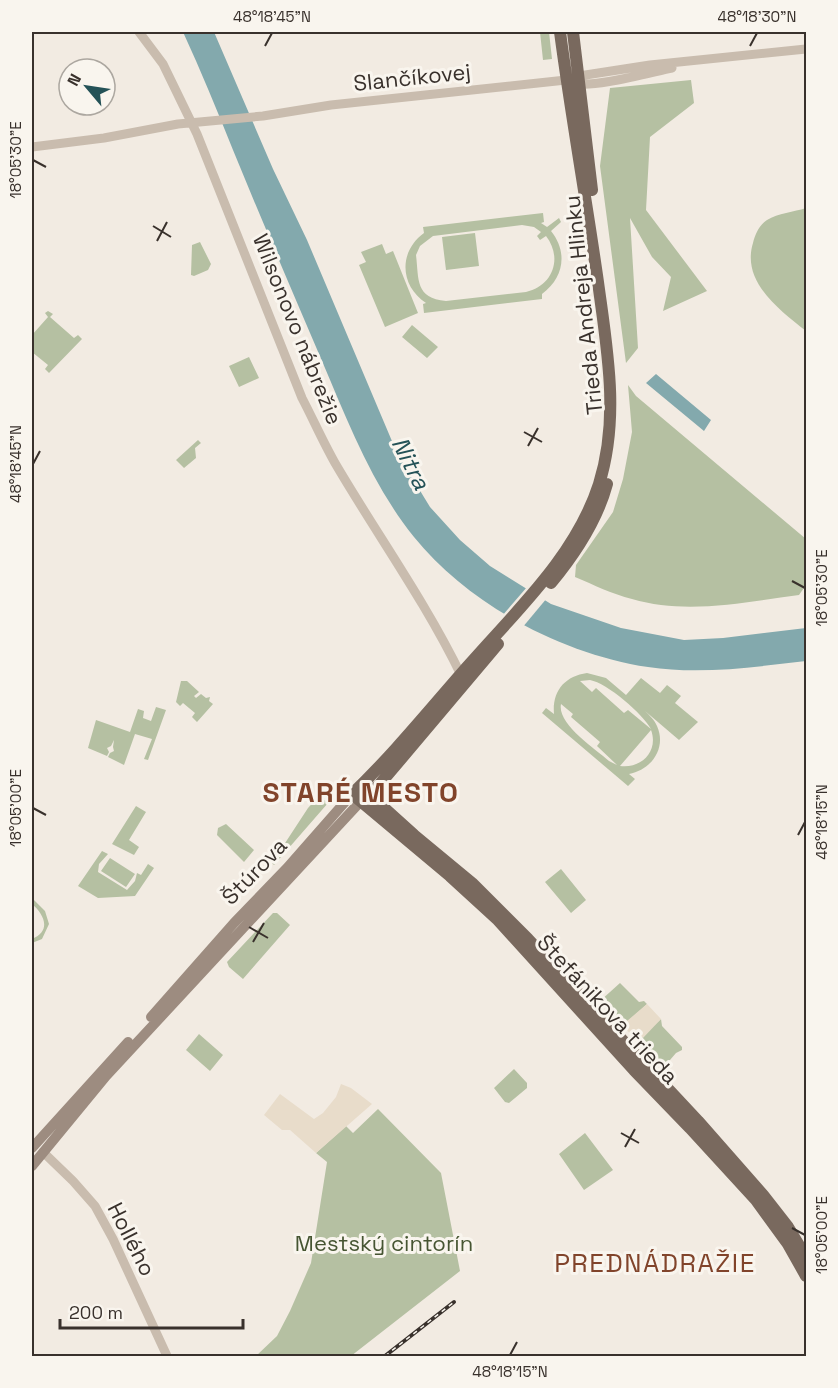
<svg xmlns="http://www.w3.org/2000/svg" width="838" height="1388" font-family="'Space Grotesk',sans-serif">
	<rect width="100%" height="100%" fill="#f2ebe2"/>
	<path fill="#b5c0a2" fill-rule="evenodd" d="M 540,32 L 549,32 L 552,59 L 543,60 Z
		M 691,80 L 694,103 L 650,137 L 646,210 L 707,291 L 663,311 L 671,277 L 652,257 L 630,218 L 638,348 L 626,363 L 600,166 L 610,88 Z
		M 806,208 L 806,331 C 780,310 741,282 753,243 C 755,235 759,225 767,220 C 778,213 794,212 806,208 Z
		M 543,213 L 544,222 L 541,223 L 547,227 L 559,218 L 561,222 L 551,231 C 568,252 564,278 542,294 L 542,299 L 424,313 L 423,304 L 426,303 C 400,286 398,252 424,233 L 423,227 ZM 522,225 L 534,227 L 541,232 L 537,236 L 540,240 L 546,236 C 563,258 553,286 526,292 L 446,301 C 415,298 419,280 416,255 L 420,246 L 433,236 Z
		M 475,233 L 479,266 L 446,270 L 442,237 Z
		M 200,242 L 211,264 L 208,270 L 194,276 L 191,275 L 192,245 Z
		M 382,244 L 386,254 L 393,251 L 418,313 L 385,327 L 359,265 L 366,262 L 361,252 Z
		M 48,311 L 53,314 L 50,317 L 74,338 L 78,335 L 82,339 L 49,373 L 45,369 L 48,365 L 32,352 L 32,335 L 48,317 L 45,313 Z
		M 412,325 L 438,347 L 427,358 L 402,337 Z
		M 249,357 L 259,378 L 239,387 L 229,366 Z
		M 628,385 L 636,396 L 806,539 L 806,585 L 799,595 C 744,602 687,615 632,599 C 612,594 594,585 575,577 L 576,565 L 613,512 L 623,479 L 632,432 Z
		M 198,440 L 201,443 L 195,448 L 196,458 L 184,468 L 176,460 Z
		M 587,673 L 606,678 L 626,695 L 641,678 L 660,693 L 667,685 L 681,696 L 675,703 L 698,722 L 679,740 L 645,711 C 649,715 654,719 657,726 C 667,748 651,770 629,774 L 635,779 L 628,786 L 542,713 L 546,708 L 554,714 C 552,691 565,676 587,673 ZM 590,680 C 607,683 643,714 651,729 L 628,710 L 624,713 L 596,688 L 592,692 L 580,681 ZM 561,704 L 573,714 L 571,717 L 600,742 L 597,746 L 617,765 L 609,761 C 594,748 557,724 561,704 ZM 651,730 C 659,751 641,769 620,766 Z
		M 181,681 L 187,681 L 199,692 L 194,696 L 196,698 L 201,694 L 206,698 L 210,697 L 209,701 L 213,704 L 197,722 L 192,717 L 195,713 L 183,703 L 180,706 L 176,702 Z
		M 156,707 L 166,710 L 148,760 L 144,759 L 152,739 L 135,734 L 124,765 L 108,757 L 110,753 L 114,751 L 113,747 L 114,740 L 111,746 L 107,748 L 109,752 L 107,756 L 88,748 L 96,720 L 130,732 L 138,709 L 144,711 L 143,718 L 151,721 Z
		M 319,796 L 328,803 L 274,865 L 272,863 L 308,808 Z
		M 136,806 L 146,812 L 129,840 L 139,847 L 134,855 L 112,844 Z
		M 226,824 L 254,850 L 244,862 L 217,835 L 218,828 Z
		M 102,851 L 108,854 L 99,864 L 98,872 L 127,890 L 135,881 L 137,873 L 141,875 L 148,864 L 154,868 L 135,896 L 98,898 L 78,886 Z
		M 110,858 L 135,874 L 126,887 L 101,871 Z
		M 561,869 L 586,900 L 571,913 L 545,882 Z
		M 32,898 L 45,911 L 49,924 L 42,939 L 32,943 L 32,939 C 52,931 44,914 32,904 Z
		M 273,913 L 277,913 L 290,925 L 243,979 L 229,967 L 227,962 Z
		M 620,983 L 639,1002 L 644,1001 L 647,1004 L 623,1026 L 600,1001 Z
		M 661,1019 L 662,1026 L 682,1047 L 682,1050 L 676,1053 L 664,1067 L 661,1067 L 637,1041 Z
		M 199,1034 L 223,1055 L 210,1071 L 186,1050 Z
		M 514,1069 L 527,1083 L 527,1088 L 509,1103 L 505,1102 L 494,1088 Z
		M 378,1109 L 441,1173 L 460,1271 L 351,1356 L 256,1356 L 277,1336 L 290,1311 L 311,1263 L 327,1162 L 316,1153 L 346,1126 L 353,1133 Z
		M 585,1133 L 613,1170 L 584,1190 L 559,1154 Z"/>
	<path fill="#e8dcca" d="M 647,1004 L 661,1019 L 643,1038 L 642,1037 L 637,1041 L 623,1026 L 627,1022 L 627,1021 Z
		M 341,1084 L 351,1088 L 372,1104 L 316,1153 L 290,1130 L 282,1130 L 264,1115 L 280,1094 L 314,1119 L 323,1113 L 336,1097 Z"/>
	<path fill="#83a9ad" d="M 183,32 L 214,32 L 273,169 L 307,240 L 397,453 L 430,507 L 460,540 L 490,566 L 551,604 L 621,628 L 684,640 L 723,638 L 806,628 L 806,661 C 754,667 700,675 648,667 C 562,654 469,605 414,537 C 372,485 348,422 322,361 C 292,291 262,221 233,150 C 217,110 201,71 183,32 Z
		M 656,374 L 711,420 L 704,431 L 646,383 Z"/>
	<path fill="#f2ebe2" d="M 527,587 L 547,598 L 522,628 L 502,616 Z"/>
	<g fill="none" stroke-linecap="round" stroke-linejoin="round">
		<path stroke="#c9bcae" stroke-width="9" d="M 139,32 L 163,64 L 197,134 L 302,398 C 313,419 323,442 335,463 C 376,533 425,601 461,675
			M 574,83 C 590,89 652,72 672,68
			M 32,147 L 104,138 L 178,124 L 263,116 L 331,105 L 566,80 L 579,76 L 650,65 L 806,49
			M 43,1152 L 73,1181 L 95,1206 L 113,1239 L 167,1356"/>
		<path stroke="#9d8c80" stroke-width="10" d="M 151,1017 L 234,923 L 287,868 L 352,794
			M 32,1148 L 128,1042
			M 32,1166 L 106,1076 L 361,801"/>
		<path stroke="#79695e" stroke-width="12" d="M 560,32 C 571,115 586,198 598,282 C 607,349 620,417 599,484 C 576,556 516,611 468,666 C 430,709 394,754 352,794 L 450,876 L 497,919 L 634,1070 L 690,1128 L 756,1200 L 788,1244 L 806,1276
			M 573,32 L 592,190
			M 551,583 C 575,554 597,521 607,484
			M 363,789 L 414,835 L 472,883 L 528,939 L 698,1121 L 763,1195 L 788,1227 L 806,1257
			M 361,801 L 379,785 L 498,644"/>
		<defs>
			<path id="rail" d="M 385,1356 L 454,1302"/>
		</defs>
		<use href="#rail" stroke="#39312c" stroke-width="4"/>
		<use href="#rail" stroke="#f9f5ee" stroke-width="1.5" stroke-dasharray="4.5" stroke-linecap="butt"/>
	</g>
	<path fill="none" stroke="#39312c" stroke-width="2" d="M 265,46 L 272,33M 750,46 L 757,33M 33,160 L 46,167M 153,226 L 171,237M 157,241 L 167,222M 524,432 L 542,442M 528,446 L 538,428M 33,464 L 40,451M 792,581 L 805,588M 33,808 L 46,815M 798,835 L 805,822M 249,927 L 268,938M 253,942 L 264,923M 621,1133 L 639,1143M 625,1147 L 635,1129M 792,1228 L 805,1235M 510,1355 L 517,1342"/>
	<g text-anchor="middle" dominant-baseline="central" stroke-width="6" stroke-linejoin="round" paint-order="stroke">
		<g font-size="22" fill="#39312c" stroke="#f9f5ee">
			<text transform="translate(412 77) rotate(-6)">Slančíkovej</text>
			<text transform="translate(583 305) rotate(-96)">Trieda Andreja Hlinku</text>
			<text transform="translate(298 329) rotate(68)">Wilsonovo nábrežie</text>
			<text transform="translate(254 871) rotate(-46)">Štúrova</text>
			<text transform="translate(608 1009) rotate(47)">Štefánikova trieda</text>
			<text transform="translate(132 1239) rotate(63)">Hollého</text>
		</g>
		<g font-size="22" fill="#465532" stroke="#f9f5ee">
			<text x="384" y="1243">Mestský cintorín</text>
		</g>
		<g font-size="24" font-style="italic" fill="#245257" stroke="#f9f5ee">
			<text transform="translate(411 463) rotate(63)">Nitra</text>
		</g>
		<g font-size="26" letter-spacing="1.5" fill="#81442b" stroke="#f9f5ee">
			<text x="655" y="1263">PREDNÁDRAŽIE</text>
		</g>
		<g font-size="28" font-weight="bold" letter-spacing="1.5" fill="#81442b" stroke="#f9f5ee">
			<text x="361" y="792">STARÉ MESTO</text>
		</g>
	</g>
	<rect width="838" height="1388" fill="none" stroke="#f9f5ee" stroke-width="66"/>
	<g transform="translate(87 87) rotate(299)"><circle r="28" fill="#f9f5ee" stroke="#aca7a0" stroke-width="1.5"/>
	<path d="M0-4.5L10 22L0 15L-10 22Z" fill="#245257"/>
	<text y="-9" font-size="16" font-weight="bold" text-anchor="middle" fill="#39312c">N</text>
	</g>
	<path d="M60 1319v9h183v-9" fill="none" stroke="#39312c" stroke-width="3"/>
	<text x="69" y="1319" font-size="18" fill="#39312c" stroke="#f9f5ee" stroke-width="4.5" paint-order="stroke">200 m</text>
	<rect x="33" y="33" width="772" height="1322" fill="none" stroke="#39312c" stroke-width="2"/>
	<g font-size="15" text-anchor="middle" fill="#39312c">
		<text x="272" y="22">48°18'45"N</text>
		<text x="757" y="22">48°18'30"N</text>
		<text transform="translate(16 160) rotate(-90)" y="5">18°05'30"E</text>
		<text transform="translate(16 464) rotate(-90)" y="5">48°18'45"N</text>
		<text transform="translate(822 588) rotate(-90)" y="5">18°05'30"E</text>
		<text transform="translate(16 808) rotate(-90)" y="5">18°05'00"E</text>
		<text transform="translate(822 822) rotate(-90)" y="5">48°18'15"N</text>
		<text transform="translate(822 1235) rotate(-90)" y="5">18°05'00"E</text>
		<text x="510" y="1377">48°18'15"N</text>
	</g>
</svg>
